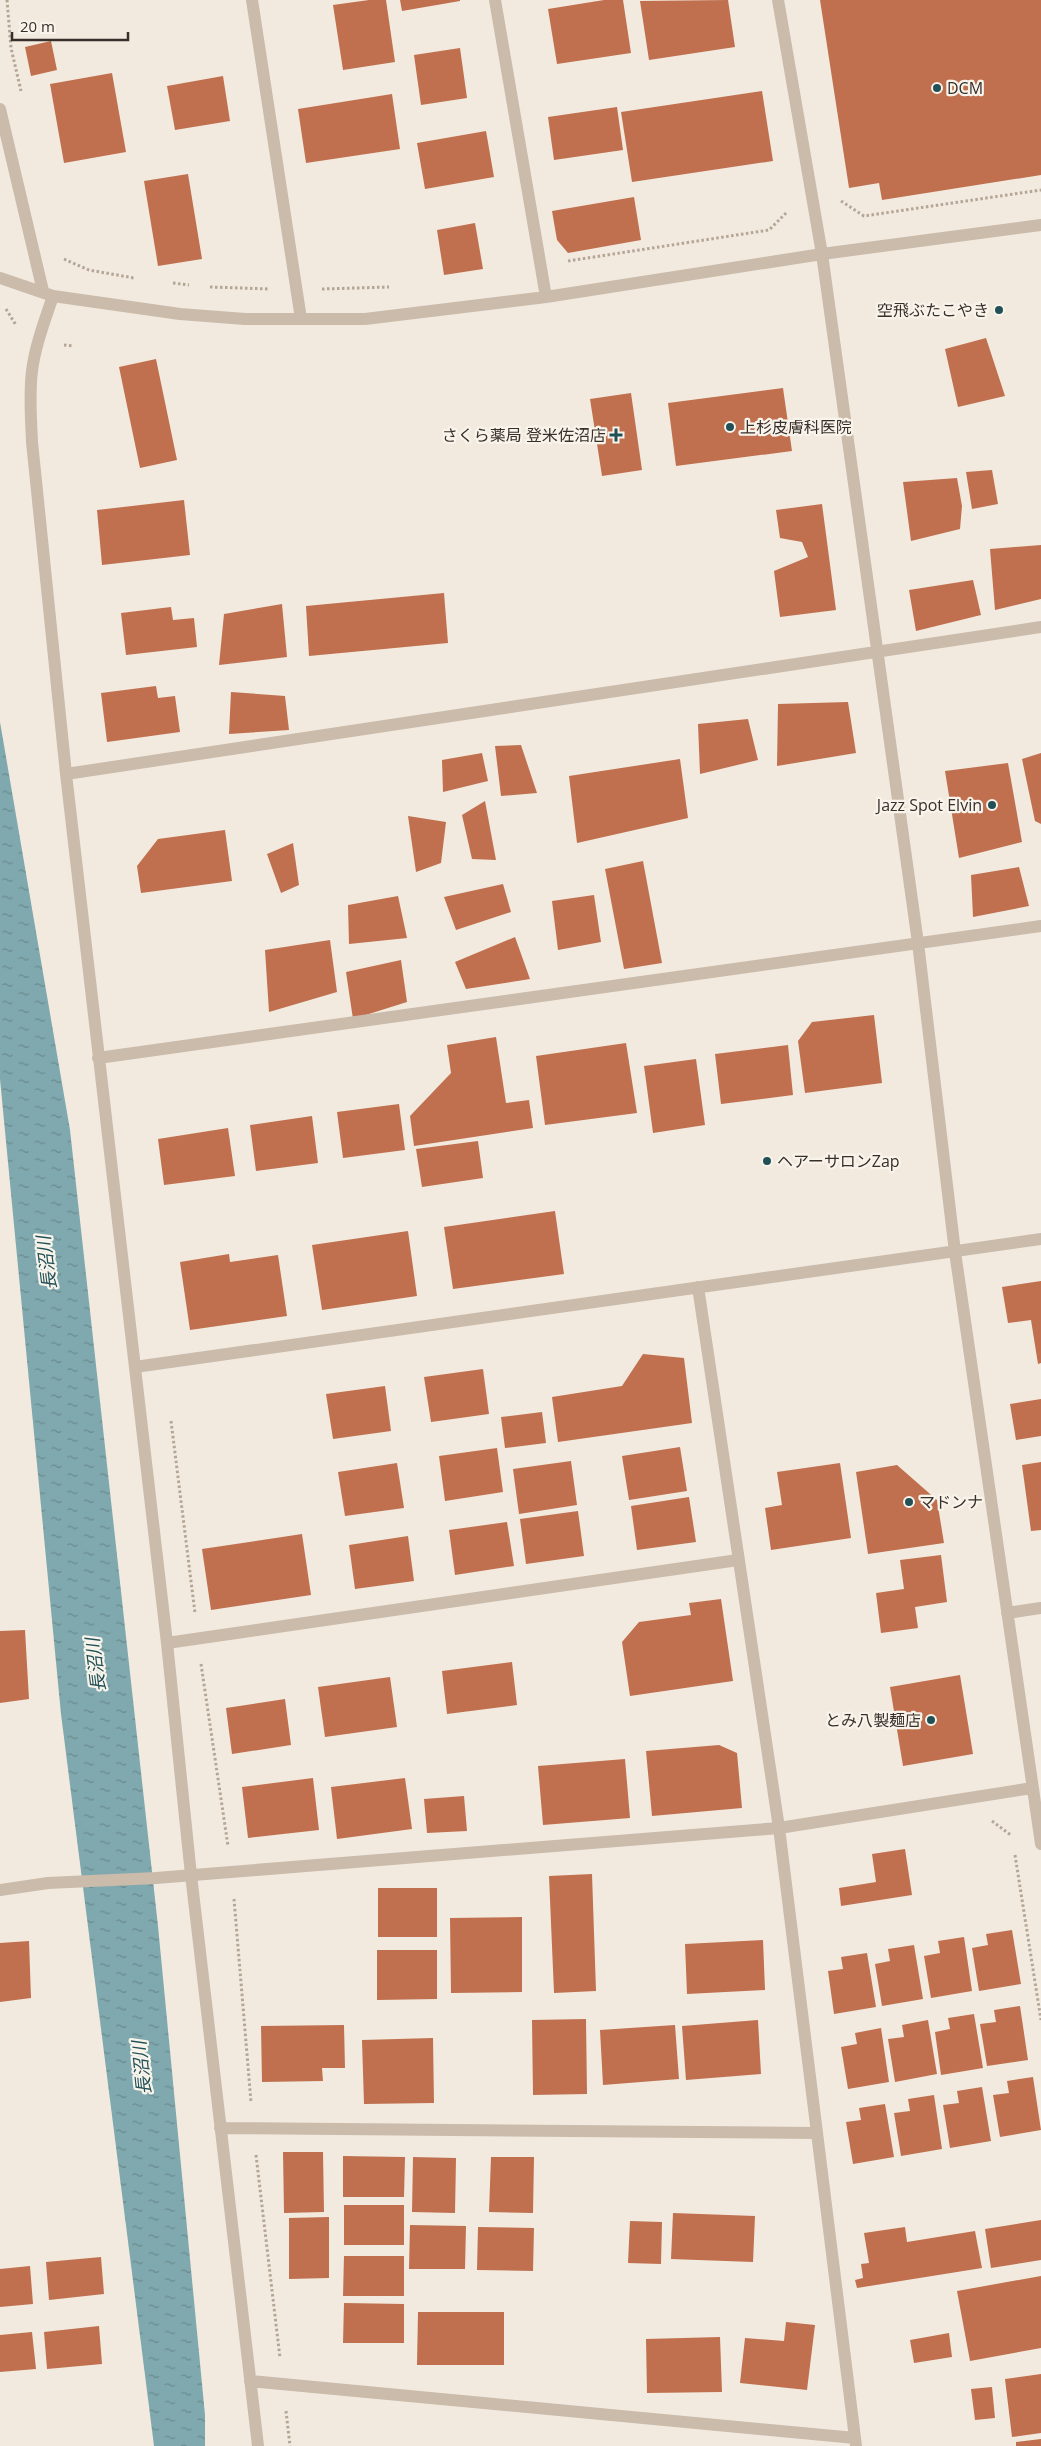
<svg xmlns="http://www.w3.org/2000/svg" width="1041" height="2446" font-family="'Open Sans','Noto Sans JP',sans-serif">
	<defs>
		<pattern id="water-ripples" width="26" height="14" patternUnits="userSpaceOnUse" patternTransform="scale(1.25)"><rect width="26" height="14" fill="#7fa9ae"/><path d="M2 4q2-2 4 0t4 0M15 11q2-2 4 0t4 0" fill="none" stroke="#698a8e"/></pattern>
	</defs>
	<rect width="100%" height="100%" fill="#f2eadf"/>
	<path fill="url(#water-ripples)" d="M 0,722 L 70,1130 L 158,1926 L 205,2415 L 205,2446 L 154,2446 L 61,1714 L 0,1079 Z"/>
	<path fill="#c0704e" d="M 369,0 L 386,0 L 395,62 L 343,70 L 333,5 Z
		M 400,0 L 460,0 L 460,1 L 402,11 Z
		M 604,0 L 623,0 L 631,53 L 557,64 L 548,9 Z
		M 728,0 L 735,47 L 649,60 L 640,1 Z
		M 820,0 L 1041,0 L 1041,175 L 882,200 L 879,183 L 849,188 Z
		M 51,41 L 57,70 L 31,76 L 25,47 Z
		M 460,48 L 467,98 L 421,105 L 414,55 Z
		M 112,73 L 126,152 L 64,163 L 50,84 Z
		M 223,76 L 230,121 L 175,130 L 167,86 Z
		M 762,91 L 773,161 L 632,182 L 621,112 Z
		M 392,94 L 400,149 L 306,163 L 298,109 Z
		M 617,107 L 623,150 L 554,160 L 548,117 Z
		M 486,131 L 494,177 L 425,189 L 417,143 Z
		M 188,174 L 202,259 L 158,266 L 144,181 Z
		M 634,197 L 641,240 L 568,253 L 557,240 L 552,211 Z
		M 475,223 L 483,269 L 444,275 L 437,230 Z
		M 986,338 L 1005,396 L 958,407 L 945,349 Z
		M 156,359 L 177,460 L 140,468 L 119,367 Z
		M 783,388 L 792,451 L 676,466 L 668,403 Z
		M 631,393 L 642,470 L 602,476 L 590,399 Z
		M 992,470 L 998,504 L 972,509 L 966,472 Z
		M 957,478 L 962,506 L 960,529 L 911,541 L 903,482 Z
		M 184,500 L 190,555 L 102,565 L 97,510 Z
		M 822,504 L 836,610 L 780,617 L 774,571 L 808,557 L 802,542 L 780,538 L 776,510 Z
		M 1041,545 L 1041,599 L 995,610 L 990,549 Z
		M 973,580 L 981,615 L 916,631 L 909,590 Z
		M 444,593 L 448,643 L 309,656 L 306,606 Z
		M 282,604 L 287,657 L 219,665 L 224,614 Z
		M 171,607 L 173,620 L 194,618 L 197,647 L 126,655 L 121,613 Z
		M 156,686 L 158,698 L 175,696 L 180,732 L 107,742 L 101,693 Z
		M 231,692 L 285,696 L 289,730 L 229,734 Z
		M 848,702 L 856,753 L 777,766 L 778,704 Z
		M 748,719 L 758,760 L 700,774 L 698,724 Z
		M 521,745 L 537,793 L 501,796 L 495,746 Z
		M 482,753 L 488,781 L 443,792 L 442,760 Z
		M 1041,753 L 1041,824 L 1035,821 L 1022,759 Z
		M 680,759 L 688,818 L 577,843 L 569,776 Z
		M 1008,763 L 1022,842 L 959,858 L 945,771 Z
		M 485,801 L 496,860 L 472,859 L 462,815 Z
		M 408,816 L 446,822 L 441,863 L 416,872 Z
		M 225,830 L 232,881 L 141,893 L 137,866 L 158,839 Z
		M 293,843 L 299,885 L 281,893 L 267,854 Z
		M 643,861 L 662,963 L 624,969 L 605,869 Z
		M 1019,867 L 1029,906 L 973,917 L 971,875 Z
		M 503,884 L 511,912 L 456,930 L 444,897 Z
		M 594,895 L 601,942 L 558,950 L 552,901 Z
		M 398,896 L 407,938 L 349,944 L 348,905 Z
		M 515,937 L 530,979 L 466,989 L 455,962 Z
		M 330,940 L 337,992 L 269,1012 L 265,950 Z
		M 401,960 L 407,1002 L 353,1019 L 346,972 Z
		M 874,1015 L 882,1083 L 805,1093 L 798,1041 L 812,1022 Z
		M 496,1037 L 506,1103 L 529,1100 L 533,1128 L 414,1146 L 410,1116 L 451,1073 L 447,1045 Z
		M 626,1043 L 637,1113 L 545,1125 L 536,1056 Z
		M 788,1045 L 793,1095 L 721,1104 L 715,1054 Z
		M 696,1059 L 705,1125 L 653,1133 L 644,1066 Z
		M 399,1104 L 405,1150 L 343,1158 L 337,1112 Z
		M 312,1116 L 318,1163 L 256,1171 L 250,1125 Z
		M 228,1128 L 235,1176 L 164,1185 L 158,1139 Z
		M 478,1141 L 483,1178 L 422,1187 L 416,1149 Z
		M 555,1211 L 564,1274 L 453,1289 L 444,1227 Z
		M 408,1231 L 417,1296 L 322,1310 L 312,1245 Z
		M 229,1254 L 230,1262 L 278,1255 L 287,1316 L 190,1330 L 180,1262 Z
		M 1041,1281 L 1041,1363 L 1038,1364 L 1031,1320 L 1008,1323 L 1002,1287 Z
		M 643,1354 L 684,1358 L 692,1423 L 558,1442 L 552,1397 L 622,1386 Z
		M 483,1369 L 489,1414 L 431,1422 L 424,1377 Z
		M 385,1386 L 391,1431 L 333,1439 L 326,1394 Z
		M 1041,1399 L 1041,1436 L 1016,1440 L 1010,1404 Z
		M 542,1412 L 546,1443 L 505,1448 L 501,1417 Z
		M 680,1447 L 687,1491 L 629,1500 L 622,1456 Z
		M 497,1448 L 503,1492 L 445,1501 L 439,1456 Z
		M 571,1461 L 577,1505 L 519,1514 L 513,1469 Z
		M 1041,1462 L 1041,1530 L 1031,1531 L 1022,1465 Z
		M 397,1463 L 404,1508 L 345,1516 L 338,1472 Z
		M 840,1463 L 851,1538 L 771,1550 L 765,1508 L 782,1505 L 777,1472 Z
		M 897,1465 L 937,1500 L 944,1543 L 868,1554 L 856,1472 Z
		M 689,1497 L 696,1542 L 637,1550 L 631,1506 Z
		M 578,1511 L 584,1556 L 526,1564 L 520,1519 Z
		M 507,1522 L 514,1566 L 455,1575 L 449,1530 Z
		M 302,1534 L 311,1595 L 211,1610 L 202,1549 Z
		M 408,1536 L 414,1581 L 355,1589 L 349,1545 Z
		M 941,1555 L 947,1602 L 915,1607 L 918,1628 L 881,1633 L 876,1593 L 904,1589 L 900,1560 Z
		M 721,1599 L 733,1681 L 630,1696 L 622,1642 L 639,1622 L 691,1615 L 689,1603 Z
		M 25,1630 L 29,1699 L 0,1703 L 0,1631 Z
		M 512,1662 L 517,1705 L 447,1714 L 442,1671 Z
		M 960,1675 L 973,1754 L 903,1766 L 890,1687 Z
		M 390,1677 L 397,1727 L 325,1737 L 318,1687 Z
		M 285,1699 L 291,1745 L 232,1754 L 226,1708 Z
		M 719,1745 L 737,1753 L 742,1808 L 652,1816 L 646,1751 Z
		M 625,1759 L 630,1818 L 543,1825 L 538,1766 Z
		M 313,1778 L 319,1830 L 248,1838 L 242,1787 Z
		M 405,1778 L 412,1829 L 337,1839 L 331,1787 Z
		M 464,1796 L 467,1831 L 427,1833 L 424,1799 Z
		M 905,1849 L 912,1895 L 841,1906 L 839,1888 L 876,1882 L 872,1854 Z
		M 592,1874 L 596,1991 L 554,1993 L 549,1876 Z
		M 378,1888 L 437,1888 L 437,1937 L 378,1937 Z
		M 522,1917 L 522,1992 L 451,1993 L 450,1918 Z
		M 1012,1930 L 1021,1984 L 979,1991 L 972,1948 L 988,1945 L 986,1934 Z
		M 964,1937 L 972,1991 L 931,1998 L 924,1956 L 940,1953 L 938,1941 Z
		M 763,1940 L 765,1990 L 687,1994 L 685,1944 Z
		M 29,1941 L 31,1998 L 0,2002 L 0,1943 Z
		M 914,1945 L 923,1999 L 882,2006 L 875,1964 L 890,1961 L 888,1949 Z
		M 377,1950 L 437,1950 L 437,1999 L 377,2000 Z
		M 867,1953 L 876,2007 L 834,2014 L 828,1971 L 843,1969 L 841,1957 Z
		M 1020,2006 L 1028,2060 L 987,2066 L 980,2024 L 996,2022 L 994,2010 Z
		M 974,2014 L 983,2068 L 941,2075 L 935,2032 L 950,2029 L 948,2018 Z
		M 586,2019 L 587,2094 L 533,2095 L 532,2020 Z
		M 758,2020 L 761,2074 L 686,2080 L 682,2026 Z
		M 928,2020 L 937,2074 L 895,2082 L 888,2039 L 904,2037 L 902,2025 Z
		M 344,2025 L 345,2068 L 322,2068 L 323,2081 L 262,2082 L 261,2026 Z
		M 675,2025 L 679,2079 L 603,2085 L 600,2030 Z
		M 881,2028 L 889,2082 L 848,2089 L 841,2047 L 857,2044 L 855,2033 Z
		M 433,2038 L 434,2103 L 364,2104 L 362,2040 Z
		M 1033,2077 L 1041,2130 L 1000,2137 L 993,2095 L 1009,2093 L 1007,2081 Z
		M 982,2087 L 991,2141 L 950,2148 L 943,2105 L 959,2103 L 957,2091 Z
		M 934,2095 L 942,2149 L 901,2156 L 894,2113 L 910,2111 L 908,2099 Z
		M 885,2104 L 894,2157 L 853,2164 L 846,2122 L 861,2120 L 859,2108 Z
		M 283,2152 L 323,2152 L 324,2212 L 284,2213 Z
		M 343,2156 L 405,2157 L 404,2197 L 343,2197 Z
		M 413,2157 L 456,2158 L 455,2213 L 412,2212 Z
		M 491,2157 L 534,2157 L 533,2213 L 489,2212 Z
		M 344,2205 L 404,2205 L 404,2245 L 344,2245 Z
		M 673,2213 L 755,2216 L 753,2262 L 671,2259 Z
		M 329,2217 L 329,2278 L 289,2279 L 289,2218 Z
		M 1041,2220 L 1041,2260 L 991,2268 L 985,2229 Z
		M 630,2221 L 662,2222 L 661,2264 L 628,2263 Z
		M 410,2225 L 466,2226 L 465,2269 L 409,2269 Z
		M 478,2227 L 534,2228 L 533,2271 L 477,2270 Z
		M 905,2227 L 907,2242 L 975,2231 L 982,2268 L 857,2288 L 855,2280 L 863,2278 L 861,2264 L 869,2263 L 864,2233 Z
		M 344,2256 L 404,2256 L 404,2296 L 343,2296 Z
		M 101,2257 L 104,2294 L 49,2300 L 46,2262 Z
		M 30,2266 L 33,2304 L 0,2307 L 0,2269 Z
		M 1041,2276 L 1041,2348 L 970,2361 L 957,2291 Z
		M 344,2303 L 404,2304 L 404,2343 L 343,2343 Z
		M 418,2312 L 504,2312 L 504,2365 L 417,2365 Z
		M 786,2322 L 815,2325 L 807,2390 L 740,2383 L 745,2338 L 784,2341 Z
		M 99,2326 L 102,2364 L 47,2369 L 44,2332 Z
		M 32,2332 L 36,2369 L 0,2372 L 0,2335 Z
		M 949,2333 L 952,2357 L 914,2363 L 910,2340 Z
		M 720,2337 L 722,2392 L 647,2393 L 646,2339 Z
		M 1041,2374 L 1041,2433 L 1012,2437 L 1005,2379 Z
		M 992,2387 L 995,2418 L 975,2420 L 971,2389 Z
		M 1041,2439 L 1041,2446 L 1016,2446 L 1016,2442 Z"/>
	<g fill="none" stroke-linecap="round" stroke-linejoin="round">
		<path stroke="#b5a595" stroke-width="3" stroke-dasharray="2.5 2.5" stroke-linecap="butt" d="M 7,0 L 11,48 L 21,91
			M 841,201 L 864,216 L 1041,190
			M 64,259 L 89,270 L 134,278
			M 568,261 L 769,230 L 787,212
			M 173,283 L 189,285
			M 210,287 L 269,289
			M 322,289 L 389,287
			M 6,309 L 16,325
			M 64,345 L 73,346
			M 171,1421 L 195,1613
			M 201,1664 L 228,1846
			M 992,1821 L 1012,1836
			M 1015,1855 L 1041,2020
			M 234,1899 L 251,2102
			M 256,2155 L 280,2358
			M 286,2411 L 290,2446"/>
		<path stroke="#cabbab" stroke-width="12" d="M 252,0 L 301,319
			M 495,0 L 546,297
			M 778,0 L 822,254 L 918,943 L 955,1252 L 1041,1844
			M 0,109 L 43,291
			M 0,278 L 53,296 L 180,314 L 245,319 L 365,319 L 546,297 L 822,254 L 1041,225
			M 53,296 C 45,320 35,346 32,371 C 29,395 31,418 32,442 L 66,774 L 167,1643 L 191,1875 L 258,2446
			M 66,774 L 1041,627
			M 98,1058 L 1041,926
			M 698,1287 L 779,1828 L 856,2446
			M 135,1367 L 1041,1239
			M 1007,1613 L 1041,1608
			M 167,1643 L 738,1560
			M 0,1890 L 48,1883 L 156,1878 L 779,1828 L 1032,1788
			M 220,2128 L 817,2133
			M 250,2381 L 855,2438"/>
	</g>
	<g fill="#215157" stroke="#f9f4eb" stroke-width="2">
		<circle cx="937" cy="88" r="5"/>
		<circle cx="999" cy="310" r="5"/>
		<circle cx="730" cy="427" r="5"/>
		<path d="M613.5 427.5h5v5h5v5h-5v5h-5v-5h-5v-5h5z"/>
		<circle cx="992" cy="805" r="5"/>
		<circle cx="767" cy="1161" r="5"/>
		<circle cx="909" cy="1502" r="5"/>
		<circle cx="931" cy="1720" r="5"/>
	</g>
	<g text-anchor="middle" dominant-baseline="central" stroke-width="4.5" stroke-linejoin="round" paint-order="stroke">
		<g font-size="16" fill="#382f2a" stroke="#f9f4eb" text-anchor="start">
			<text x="947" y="88">DCM</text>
			<text x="989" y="310" text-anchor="end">空飛ぶたこやき</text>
			<text x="740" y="427">上杉皮膚科医院</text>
			<text x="606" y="435" text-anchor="end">さくら薬局 登米佐沼店</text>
			<text x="982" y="805" text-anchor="end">Jazz Spot Elvin</text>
			<text x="777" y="1161">ヘアーサロンZap</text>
			<text x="919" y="1502">マドンナ</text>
			<text x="921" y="1720" text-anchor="end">とみ八製麺店</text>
		</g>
		<g font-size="18" font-style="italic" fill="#215157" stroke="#f9f4eb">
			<text transform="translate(46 1263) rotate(-97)">長沼川</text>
			<text transform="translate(95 1665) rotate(-97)">長沼川</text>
			<text transform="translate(141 2068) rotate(-96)">長沼川</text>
		</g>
	</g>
	<path d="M12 32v8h116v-8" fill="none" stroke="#382f2a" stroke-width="2.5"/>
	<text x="20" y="32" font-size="15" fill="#382f2a" stroke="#f9f4eb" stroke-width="4" paint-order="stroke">20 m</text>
</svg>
